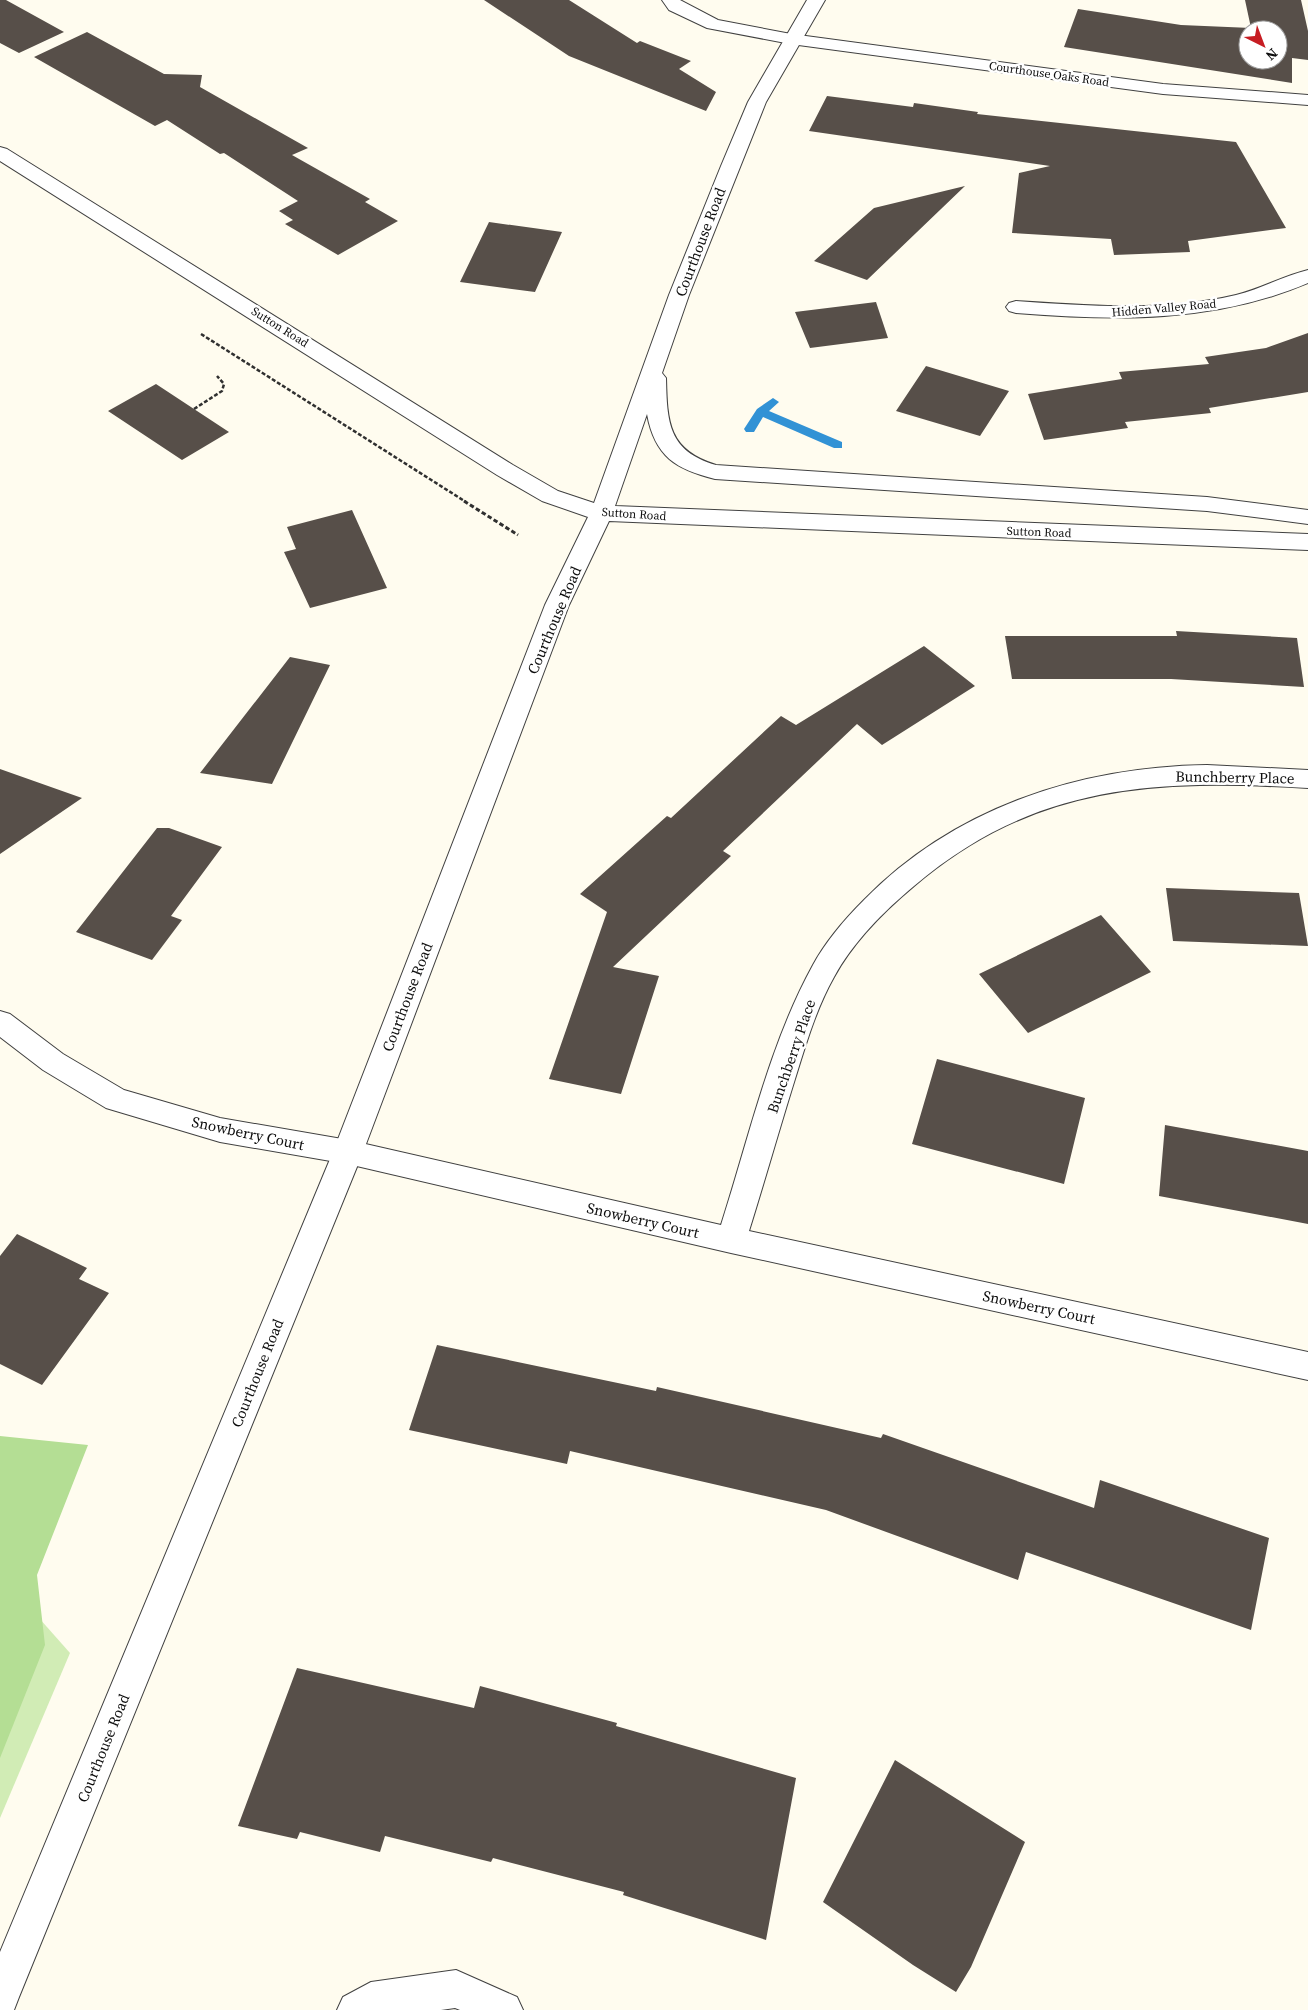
<svg xmlns="http://www.w3.org/2000/svg" width="1308" height="2010" font-family="'Source Serif 4',serif">
	<rect width="100%" height="100%" fill="#fffcef"/>
	<path fill="#d1ecb5" d="M 0,1574 L 70,1653 L 0,1818 Z"/>
	<path fill="#b4de94" d="M 0,1436 L 88,1445 L 37,1575 L 45,1645 L 0,1758 Z"/>
	<g fill="none" stroke-linecap="round" stroke-linejoin="round">
		<path fill="#3292d5" fill-rule="evenodd" d="M 773,398 L 779,402 L 769,411 L 842,442 L 842,448 L 834,448 L 763,417 L 754,432 L 746,432 L 744,429 L 757,409 Z"/>
	</g>
	<path fill="#574f49" fill-rule="evenodd" d="M 0,0 L 6,0 L 64,32 L 19,53 L 0,43 Z
		M 484,0 L 569,0 L 637,43 L 640,41 L 691,61 L 679,69 L 716,92 L 706,111 L 569,56 Z
		M 1245,0 L 1301,0 L 1308,31 L 1308,60 L 1292,58 L 1292,83 L 1064,47 L 1078,9 L 1181,25 L 1251,28 ZM 1248,30 L 1278,30 L 1278,60 L 1248,60 Z
		M 87,32 L 164,74 L 202,75 L 200,87 L 308,148 L 292,155 L 370,199 L 365,202 L 398,221 L 338,255 L 285,224 L 293,220 L 279,211 L 298,201 L 224,153 L 220,154 L 167,120 L 155,126 L 34,57 Z
		M 827,96 L 913,107 L 914,103 L 978,112 L 977,114 L 1236,142 L 1286,228 L 1188,241 L 1190,252 L 1114,255 L 1111,239 L 1012,233 L 1019,173 L 1050,166 L 809,131 Z
		M 965,186 L 867,280 L 814,261 L 874,208 Z
		M 489,222 L 562,232 L 535,292 L 460,282 Z
		M 876,302 L 888,338 L 810,348 L 795,312 Z
		M 1308,333 L 1308,392 L 1209,408 L 1211,413 L 1125,422 L 1128,428 L 1044,440 L 1028,394 L 1122,379 L 1119,372 L 1209,364 L 1205,357 L 1266,348 Z
		M 926,366 L 1009,391 L 980,436 L 896,411 Z
		M 156,384 L 194,409 L 229,432 L 182,460 L 108,411 Z
		M 352,510 L 387,588 L 310,608 L 284,552 L 296,549 L 287,527 Z
		M 1176,631 L 1297,638 L 1304,687 L 1171,679 L 1012,679 L 1005,636 L 1177,636 Z
		M 924,646 L 975,686 L 882,745 L 857,724 L 723,851 L 731,856 L 613,967 L 659,976 L 621,1094 L 549,1079 L 607,912 L 580,894 L 667,816 L 671,818 L 781,716 L 796,725 Z
		M 290,657 L 330,665 L 272,784 L 200,773 Z
		M 0,769 L 82,798 L 0,854 Z
		M 157,828 L 169,828 L 222,847 L 171,916 L 182,920 L 152,960 L 76,932 Z
		M 1166,888 L 1299,893 L 1308,946 L 1173,941 Z
		M 1101,915 L 1151,972 L 1028,1033 L 979,974 Z
		M 937,1059 L 1085,1098 L 1064,1184 L 912,1144 Z
		M 1165,1125 L 1308,1151 L 1308,1224 L 1159,1196 Z
		M 17,1234 L 87,1268 L 79,1279 L 109,1293 L 42,1385 L 0,1364 L 0,1256 Z
		M 437,1345 L 656,1391 L 657,1387 L 881,1438 L 883,1434 L 1094,1508 L 1100,1480 L 1269,1538 L 1251,1630 L 1026,1552 L 1018,1580 L 826,1510 L 570,1451 L 567,1464 L 409,1430 Z
		M 297,1668 L 474,1708 L 480,1686 L 617,1723 L 616,1726 L 796,1778 L 766,1940 L 623,1895 L 624,1892 L 493,1858 L 491,1862 L 385,1836 L 380,1852 L 300,1832 L 297,1839 L 238,1826 Z
		M 895,1760 L 1025,1842 L 971,1967 L 956,1992 L 913,1965 L 823,1902 Z"/>
	<g fill="none" stroke-linecap="round" stroke-linejoin="round">
		<defs>
			<path id="minor" d="M 662,0 L 680,0 L 718,20 L 791,34 L 1163,84 L 1308,95 L 1308,105 L 1163,94 L 791,44 L 707,28 L 669,10 Z
				M 1308,270 L 1308,283 C 1214,323 1116,321 1016,313 L 1009,311 L 1006,307 L 1009,303 L 1016,301 C 1089,306 1164,312 1236,295 C 1261,289 1283,276 1308,270 Z
				M 1207,765 L 1308,770 L 1308,788 C 1157,779 1035,783 914,886 C 884,911 853,942 834,977 C 816,1009 806,1044 795,1079 C 779,1130 765,1180 749,1231 L 1308,1352 L 1308,1380 L 731,1253 L 348,1164 L 220,1142 L 106,1108 L 43,1070 L 0,1037 L 0,1011 L 10,1014 L 63,1054 L 124,1090 L 220,1118 L 348,1140 L 721,1225 C 749,1138 769,1045 813,965 C 826,941 845,919 864,900 C 955,807 1080,767 1207,765 Z
				M 456,1970 L 517,1997 L 523,2010 L 460,2010 L 455,2008 L 441,2010 L 337,2010 L 343,1997 L 371,1982 Z"/>
			<path id="tertiary" d="M 807,0 L 825,0 L 766,102 L 689,295 L 662,373 L 666,378 C 667,422 668,451 716,465 L 1207,497 L 1308,510 L 1308,524 L 1207,511 L 715,479 C 676,469 655,457 647,414 L 615,506 L 1308,534 L 1308,550 L 609,521 L 569,605 L 363,1152 L 19,1997 L 14,2010 L 0,2010 L 0,1952 L 333,1152 L 545,605 L 588,517 L 542,501 L 497,475 L 0,161 L 0,147 L 7,149 L 513,465 L 558,491 L 594,503 L 669,295 L 721,166 L 748,102 Z"/>
		</defs>
		<use href="#minor" stroke="#414141" stroke-width="2"/>
		<use href="#tertiary" stroke="#414141" stroke-width="2"/>
		<path stroke="#303030" stroke-width="2.5" stroke-dasharray="4 2" stroke-linecap="butt" d="M 201,334 L 466,502
			M 194,409 L 222,391 L 224,384 L 217,376"/>
		<path stroke="#303030" stroke-width="3" stroke-dasharray="4.5 2.5" stroke-linecap="butt" d="M 464,501 L 518,535"/>
		<use href="#minor" fill="#fff" fill-rule="evenodd"/>
		<use href="#tertiary" fill="#fff" fill-rule="evenodd"/>
	</g>
	<g text-anchor="middle" dominant-baseline="central" stroke-width="5" stroke-linejoin="round" paint-order="stroke">
		<g font-size="12" fill="#0e0e0e" stroke="#fff">
			<text transform="translate(1049 74) rotate(8)">Courthouse Oaks Road</text>
			<text transform="translate(1164 308) rotate(-5)">Hidden Valley Road</text>
			<text transform="translate(280 327) rotate(32)">Sutton Road</text>
			<text transform="translate(634 514) rotate(4)">Sutton Road</text>
			<text transform="translate(1039 532) rotate(2)">Sutton Road</text>
		</g>
		<g font-size="15" fill="#0e0e0e" stroke="#fff">
			<text transform="translate(700 242) rotate(-69)">Courthouse Road</text>
			<text transform="translate(554 620) rotate(-67)">Courthouse Road</text>
			<text transform="translate(1235 777) rotate(1)">Bunchberry Place</text>
			<text transform="translate(407 997) rotate(-69)">Courthouse Road</text>
			<text transform="translate(791 1056) rotate(-71)">Bunchberry Place</text>
			<text transform="translate(248 1133) rotate(12)">Snowberry Court</text>
			<text transform="translate(643 1220) rotate(13)">Snowberry Court</text>
			<text transform="translate(1039 1307) rotate(12)">Snowberry Court</text>
			<text transform="translate(257 1373) rotate(-68)">Courthouse Road</text>
			<text transform="translate(103 1748) rotate(-68)">Courthouse Road</text>
		</g>
	</g>
	<g transform="translate(1263 45) rotate(138)"><circle r="24" fill="#ffffff" stroke="#9f9f9f"/>
	<path d="M0-4L9 19L0 12L-9 19Z" fill="#c71d23"/>
	<text y="-8" font-size="14" font-weight="bold" text-anchor="middle" fill="#0e0e0e">N</text>
	</g>
</svg>
